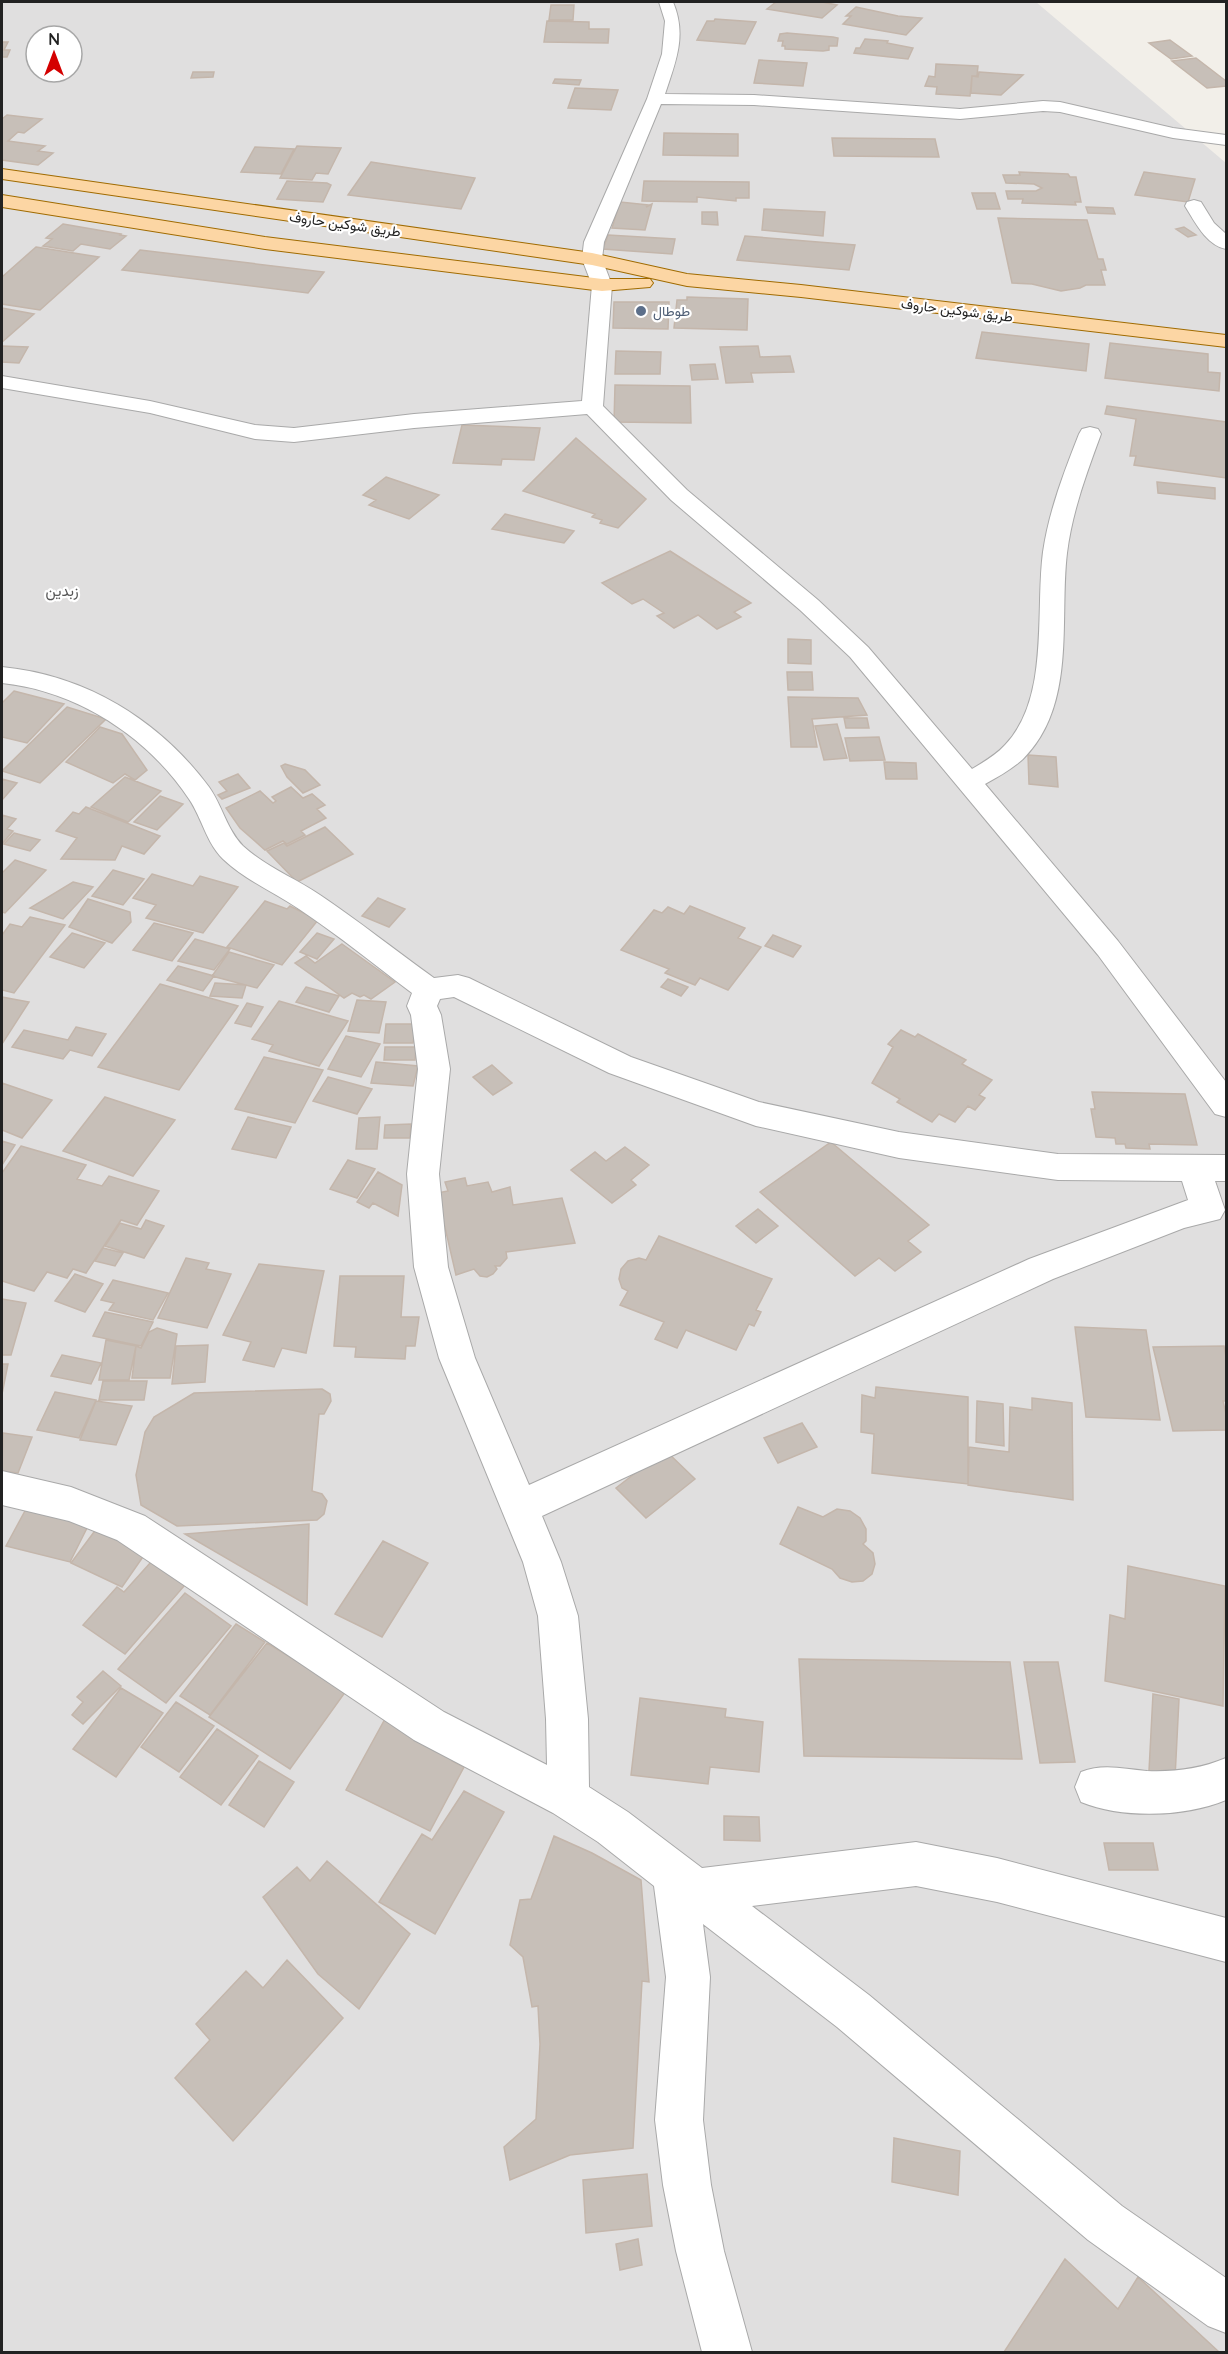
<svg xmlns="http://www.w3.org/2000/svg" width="1228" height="2354" font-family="Quicksand,Vazirmatn,sans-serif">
	<rect width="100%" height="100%" fill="#f2efe9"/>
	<path fill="#e0dfdf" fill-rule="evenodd" d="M 2,2 L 1036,2 L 1226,163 L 1226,2352 L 2,2352 ZM 36,36 L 72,36 L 72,72 L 36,72 Z"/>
	<path fill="#c7bfb8" stroke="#c4b6ab" stroke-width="1.5" d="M 776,2 L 822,2 L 837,5 L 822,18 L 767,9 Z
		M 551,5 L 574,5 L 573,20 L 549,20 Z
		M 856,7 L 898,16 L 922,18 L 906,35 L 843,24 L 851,16 L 846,16 Z
		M 715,19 L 756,22 L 745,44 L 697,40 L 707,21 L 714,21 Z
		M 547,21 L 589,22 L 589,29 L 609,29 L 608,43 L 544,42 Z
		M 787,33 L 833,37 L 838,38 L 837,46 L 829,46 L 829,50 L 823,51 L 785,49 L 785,46 L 782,46 L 783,41 L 778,41 L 780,34 Z
		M 865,39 L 888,41 L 887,43 L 913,48 L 908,59 L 854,53 L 856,48 L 860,48 Z
		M 1170,40 L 1192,56 L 1171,59 L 1149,43 Z
		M 2,42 L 8,42 L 4,50 L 10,50 L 7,57 L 2,57 Z
		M 1196,58 L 1226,81 L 1226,86 L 1207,88 L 1172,61 Z
		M 759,60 L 807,63 L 803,86 L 754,83 Z
		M 936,64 L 978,66 L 977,76 L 972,76 L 970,96 L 936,94 L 937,87 L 925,86 L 929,76 L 935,77 Z
		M 193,72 L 214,72 L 213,77 L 191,78 Z
		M 979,72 L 1023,75 L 1001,95 L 971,93 L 972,76 L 978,77 Z
		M 555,79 L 581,80 L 579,85 L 553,83 Z
		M 575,88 L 618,90 L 611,110 L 568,108 Z
		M 7,115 L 42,119 L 24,133 L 18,132 L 8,141 L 45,146 L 38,151 L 53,153 L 38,165 L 2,160 L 2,119 Z
		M 664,133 L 738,134 L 738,156 L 663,155 Z
		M 832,138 L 935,139 L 939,157 L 834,156 Z
		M 297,146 L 341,148 L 328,174 L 316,173 L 312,180 L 280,178 Z
		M 255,147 L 294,149 L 281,174 L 241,172 Z
		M 371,162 L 475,178 L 461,209 L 348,195 Z
		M 1019,172 L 1068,174 L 1070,177 L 1076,177 L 1081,202 L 1075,202 L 1076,205 L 1022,203 L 1023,199 L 1008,199 L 1006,191 L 1036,191 L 1042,188 L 1034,184 L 1006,183 L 1003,175 L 1020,175 Z
		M 1144,172 L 1195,179 L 1188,202 L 1135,195 Z
		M 287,181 L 327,183 L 331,185 L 323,202 L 277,199 Z
		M 644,181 L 749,182 L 749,198 L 736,198 L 736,201 L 697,197 L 697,202 L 642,201 Z
		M 972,193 L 995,193 L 1000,209 L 977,209 Z
		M 620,202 L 649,205 L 646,207 L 652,204 L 645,230 L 612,228 Z
		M 1086,207 L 1113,208 L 1115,214 L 1088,213 Z
		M 764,209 L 825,212 L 823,236 L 762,230 Z
		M 702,212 L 717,212 L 718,225 L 702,224 Z
		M 998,218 L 1087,220 L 1098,259 L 1103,259 L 1106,270 L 1101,270 L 1105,285 L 1086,285 L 1080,288 L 1061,291 L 1032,284 L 1012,283 Z
		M 63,224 L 121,234 L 120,235 L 126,236 L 110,249 L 81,244 L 73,251 L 43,246 L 52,239 L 46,238 Z
		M 1184,227 L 1196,235 L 1188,237 L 1176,229 Z
		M 608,235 L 675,239 L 672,254 L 603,249 Z
		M 745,236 L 855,245 L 849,270 L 737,260 Z
		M 36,247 L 99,257 L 40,310 L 2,304 L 2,277 Z
		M 140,250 L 324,272 L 308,293 L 122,270 Z
		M 687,297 L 748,299 L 747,330 L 674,328 L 677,300 L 687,300 Z
		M 614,302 L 669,302 L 668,329 L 613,328 Z
		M 2,308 L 34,314 L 2,342 Z
		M 982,332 L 1089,344 L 1086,371 L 976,358 Z
		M 1110,343 L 1208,354 L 1208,372 L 1220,373 L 1219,391 L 1105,378 Z
		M 2,346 L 28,347 L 19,363 L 2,362 Z
		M 758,346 L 760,357 L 790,356 L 794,372 L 751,373 L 753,382 L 726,383 L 720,347 Z
		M 616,351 L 661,352 L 660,374 L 615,374 Z
		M 715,364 L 718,379 L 692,380 L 690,365 Z
		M 615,385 L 690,386 L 691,423 L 614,422 Z
		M 1107,406 L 1226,422 L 1226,478 L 1134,465 L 1136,456 L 1130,456 L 1136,419 L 1105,414 Z
		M 462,425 L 540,428 L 534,460 L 502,459 L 501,465 L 453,463 Z
		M 576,438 L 646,499 L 618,528 L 600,523 L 602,520 L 592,517 L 595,514 L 523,491 Z
		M 386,477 L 439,495 L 409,519 L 369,505 L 376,500 L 363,495 Z
		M 1157,482 L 1215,488 L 1215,499 L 1158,493 Z
		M 505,514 L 574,531 L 564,543 L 492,529 Z
		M 670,551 L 751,603 L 734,612 L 741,617 L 717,629 L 698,615 L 674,628 L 657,616 L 664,613 L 643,599 L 632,604 L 602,583 Z
		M 788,639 L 811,640 L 811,664 L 788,663 Z
		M 787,672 L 812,672 L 813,690 L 788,690 Z
		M 14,691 L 64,704 L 27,743 L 2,737 L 2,703 Z
		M 788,697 L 858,698 L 867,715 L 812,719 L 817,747 L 791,747 Z
		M 67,707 L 106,719 L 40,783 L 2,771 Z
		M 844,718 L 867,718 L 869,728 L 846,728 Z
		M 837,724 L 847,758 L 824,760 L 815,726 Z
		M 100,727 L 122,734 L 147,770 L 135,780 L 125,774 L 113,783 L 66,762 Z
		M 879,737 L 885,760 L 850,761 L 845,738 Z
		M 1028,755 L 1056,757 L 1058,787 L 1029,784 Z
		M 884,762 L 916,763 L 917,779 L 886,779 Z
		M 285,764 L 305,770 L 320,785 L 303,793 L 287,777 L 281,766 Z
		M 238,774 L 250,788 L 222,799 L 218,795 L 227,791 L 219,782 Z
		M 125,777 L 161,791 L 128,822 L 91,807 Z
		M 2,779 L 17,783 L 2,800 Z
		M 291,787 L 303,798 L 312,794 L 325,805 L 317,809 L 326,818 L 301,831 L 305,835 L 287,844 L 283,841 L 265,850 L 240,828 L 226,808 L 260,791 L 273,803 L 276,801 L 272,797 Z
		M 160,796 L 183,804 L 157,830 L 134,822 Z
		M 86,807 L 160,836 L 144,854 L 122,846 L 115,860 L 61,859 L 77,838 L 56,831 L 73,812 L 79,814 Z
		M 2,815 L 16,819 L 7,829 L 13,831 L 2,844 Z
		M 325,827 L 353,854 L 297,882 L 267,851 L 284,843 L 287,846 Z
		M 14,833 L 40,840 L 30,851 L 4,844 Z
		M 15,860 L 46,870 L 5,913 L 2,912 L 2,873 Z
		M 113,870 L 144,879 L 123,905 L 92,896 Z
		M 152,874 L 193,886 L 200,876 L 238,887 L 203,933 L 146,918 L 156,905 L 133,898 Z
		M 73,882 L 93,887 L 63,919 L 30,908 Z
		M 378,898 L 405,909 L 389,927 L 362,916 Z
		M 88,899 L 130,912 L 131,922 L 112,943 L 69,927 Z
		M 265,901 L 287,909 L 290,906 L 318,920 L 282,965 L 227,947 Z
		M 690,906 L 745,928 L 738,938 L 761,947 L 728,990 L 700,978 L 695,985 L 665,973 L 669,969 L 621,950 L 654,910 L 662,913 L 668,907 L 684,914 Z
		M 30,917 L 65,925 L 14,993 L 2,990 L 2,935 L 10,924 L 22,927 Z
		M 154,923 L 193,933 L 172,961 L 133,950 Z
		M 72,933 L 105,943 L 84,968 L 50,957 Z
		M 317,933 L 334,939 L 317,959 L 300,952 Z
		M 773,935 L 801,946 L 793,957 L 765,946 Z
		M 195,939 L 230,949 L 214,970 L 178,961 Z
		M 342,944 L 395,982 L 371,999 L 364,995 L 360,997 L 352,993 L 344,998 L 295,963 L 306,956 L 315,963 Z
		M 229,952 L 274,965 L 257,988 L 212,976 Z
		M 178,966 L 214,976 L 203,991 L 167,980 Z
		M 668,979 L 688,987 L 681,996 L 661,987 Z
		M 215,983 L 246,985 L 242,998 L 210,996 Z
		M 160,984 L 238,1006 L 179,1090 L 98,1067 Z
		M 306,987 L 339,996 L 329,1012 L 296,1002 Z
		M 2,997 L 29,1002 L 2,1044 Z
		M 357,1000 L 386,1002 L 379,1033 L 348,1031 Z
		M 279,1001 L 348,1021 L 319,1066 L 269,1051 L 273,1045 L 252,1039 Z
		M 247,1003 L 263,1007 L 251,1027 L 235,1023 Z
		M 386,1024 L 416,1024 L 413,1043 L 384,1043 Z
		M 76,1027 L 106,1034 L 92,1056 L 70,1050 L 63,1059 L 12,1047 L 24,1030 L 68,1040 Z
		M 901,1030 L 915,1037 L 918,1034 L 966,1060 L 962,1064 L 992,1080 L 979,1095 L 985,1098 L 975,1110 L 968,1106 L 955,1122 L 939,1114 L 932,1122 L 897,1102 L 900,1099 L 872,1083 L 893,1047 L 888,1044 Z
		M 346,1036 L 380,1044 L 361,1077 L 328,1069 Z
		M 385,1047 L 416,1047 L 415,1060 L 384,1060 Z
		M 264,1057 L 323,1070 L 295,1123 L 235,1109 Z
		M 376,1062 L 418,1066 L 413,1086 L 371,1083 Z
		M 492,1065 L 512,1083 L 493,1095 L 473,1077 Z
		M 328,1077 L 372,1089 L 357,1114 L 313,1101 Z
		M 2,1083 L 52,1100 L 22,1138 L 2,1130 Z
		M 1092,1092 L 1185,1094 L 1197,1145 L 1149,1144 L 1150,1149 L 1126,1148 L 1125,1144 L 1116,1144 L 1115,1138 L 1096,1137 L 1091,1109 L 1095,1109 Z
		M 105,1097 L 175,1120 L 133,1176 L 63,1151 Z
		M 248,1117 L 291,1127 L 276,1158 L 232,1149 Z
		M 380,1117 L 377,1149 L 356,1149 L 359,1118 Z
		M 411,1124 L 410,1138 L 384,1138 L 385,1125 Z
		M 2,1141 L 15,1145 L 2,1165 Z
		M 831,1142 L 929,1225 L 908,1241 L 921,1252 L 895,1271 L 879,1258 L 855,1276 L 760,1192 Z
		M 21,1146 L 86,1165 L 77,1179 L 102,1186 L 109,1176 L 159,1191 L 137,1225 L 121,1220 L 86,1273 L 73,1269 L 67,1278 L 47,1272 L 34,1291 L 2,1281 L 2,1173 Z
		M 625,1147 L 649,1165 L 631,1180 L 636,1185 L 612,1203 L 571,1170 L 595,1152 L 606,1161 Z
		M 348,1160 L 375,1169 L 357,1198 L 330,1189 Z
		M 378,1172 L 402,1185 L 398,1216 L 373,1203 L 369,1208 L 357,1202 Z
		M 465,1178 L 467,1186 L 488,1182 L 492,1192 L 510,1187 L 513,1205 L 562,1198 L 575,1243 L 506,1252 L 507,1258 L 500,1266 L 495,1266 L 497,1269 L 493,1274 L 487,1277 L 480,1276 L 474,1269 L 456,1275 L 437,1193 L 448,1191 L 445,1182 Z
		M 758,1209 L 778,1226 L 756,1243 L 736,1226 Z
		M 146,1220 L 164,1226 L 144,1258 L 105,1246 L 120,1223 L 141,1229 Z
		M 659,1236 L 772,1279 L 756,1310 L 761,1312 L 754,1326 L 749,1324 L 736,1350 L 686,1330 L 677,1348 L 655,1339 L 664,1322 L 620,1305 L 628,1291 L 622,1288 L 619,1279 L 621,1269 L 628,1261 L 639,1258 L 646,1260 Z
		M 103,1248 L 123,1253 L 115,1266 L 95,1261 Z
		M 186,1258 L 209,1263 L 206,1269 L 231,1274 L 207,1328 L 158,1318 Z
		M 259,1264 L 324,1271 L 306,1353 L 282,1348 L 274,1367 L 243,1360 L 251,1342 L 223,1335 Z
		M 75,1274 L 103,1284 L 85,1312 L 55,1301 Z
		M 340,1276 L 404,1276 L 401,1317 L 419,1317 L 415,1346 L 406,1346 L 405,1359 L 355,1357 L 356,1347 L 334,1346 Z
		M 113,1280 L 168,1293 L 153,1320 L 109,1310 L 114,1303 L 101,1300 Z
		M 2,1299 L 26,1303 L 11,1355 L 2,1355 Z
		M 105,1312 L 153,1322 L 141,1346 L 93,1336 Z
		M 1075,1327 L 1146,1330 L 1160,1420 L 1086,1417 Z
		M 157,1328 L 177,1334 L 170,1378 L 132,1378 L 136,1346 L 141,1348 L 149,1332 Z
		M 106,1340 L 136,1346 L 129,1380 L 99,1380 Z
		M 208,1345 L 205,1382 L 172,1384 L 176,1346 Z
		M 1224,1346 L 1226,1357 L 1226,1401 L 1223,1401 L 1226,1414 L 1226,1430 L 1173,1431 L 1153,1347 Z
		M 62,1355 L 101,1363 L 91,1384 L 51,1376 Z
		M 2,1364 L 8,1364 L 2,1394 Z
		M 103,1381 L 147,1381 L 144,1400 L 99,1400 Z
		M 876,1387 L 968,1397 L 968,1484 L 872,1473 L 874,1434 L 861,1432 L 862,1395 L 875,1398 Z
		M 322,1389 L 330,1394 L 331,1401 L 324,1414 L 319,1414 L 312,1491 L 322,1494 L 327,1501 L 324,1514 L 317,1520 L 177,1526 L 141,1505 L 136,1475 L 145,1432 L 154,1417 L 194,1393 Z
		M 55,1392 L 96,1400 L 79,1438 L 37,1430 Z
		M 1032,1398 L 1072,1403 L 1073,1500 L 968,1485 L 969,1447 L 1009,1452 L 1010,1407 L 1032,1410 Z
		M 96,1401 L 132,1406 L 116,1445 L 80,1440 Z
		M 977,1401 L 1003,1404 L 1004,1446 L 976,1442 Z
		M 802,1423 L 817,1447 L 778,1463 L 764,1438 Z
		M 3,1433 L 32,1437 L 18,1473 L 2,1471 Z
		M 665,1450 L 695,1479 L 646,1518 L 616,1488 Z
		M 798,1507 L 823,1517 L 837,1509 L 850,1511 L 860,1518 L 866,1529 L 866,1541 L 863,1544 L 873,1553 L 875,1564 L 872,1574 L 863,1581 L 852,1582 L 840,1578 L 832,1569 L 780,1544 Z
		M 26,1509 L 89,1524 L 70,1562 L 6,1546 Z
		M 309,1524 L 307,1605 L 185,1534 Z
		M 97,1528 L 147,1551 L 122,1587 L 71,1563 Z
		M 383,1541 L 428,1563 L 382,1637 L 335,1614 Z
		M 151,1562 L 185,1585 L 125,1654 L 83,1625 L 117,1587 L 124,1592 Z
		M 1128,1566 L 1225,1586 L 1223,1706 L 1105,1681 L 1110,1615 L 1125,1619 Z
		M 185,1593 L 231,1626 L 166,1703 L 118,1669 Z
		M 236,1624 L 265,1642 L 210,1715 L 180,1696 Z
		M 267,1643 L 346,1691 L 290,1769 L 209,1717 Z
		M 799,1659 L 1010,1662 L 1022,1759 L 804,1756 Z
		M 1024,1662 L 1058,1662 L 1075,1762 L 1040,1763 Z
		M 103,1671 L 121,1686 L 83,1724 L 72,1715 L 83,1702 L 77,1697 Z
		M 121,1688 L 163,1713 L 116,1777 L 73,1749 Z
		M 1153,1694 L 1179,1699 L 1175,1778 L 1149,1771 Z
		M 640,1698 L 726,1709 L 725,1717 L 763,1722 L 759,1772 L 710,1767 L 708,1784 L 631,1775 Z
		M 176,1702 L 214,1726 L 179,1772 L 141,1747 Z
		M 385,1719 L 456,1753 L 452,1761 L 464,1767 L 430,1831 L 346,1790 Z
		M 217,1729 L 258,1756 L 221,1805 L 180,1777 Z
		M 259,1761 L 294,1782 L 264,1827 L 229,1805 Z
		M 464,1791 L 504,1812 L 435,1934 L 379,1902 L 422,1834 L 432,1840 Z
		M 724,1816 L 759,1817 L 760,1841 L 724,1840 Z
		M 554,1836 L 592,1853 L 641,1880 L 649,1982 L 642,1981 L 633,2148 L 570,2155 L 510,2180 L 504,2147 L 536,2119 L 540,2044 L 538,2006 L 532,2007 L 523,1957 L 510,1945 L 520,1900 L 531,1899 Z
		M 1104,1843 L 1153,1843 L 1158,1870 L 1109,1870 Z
		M 327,1861 L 410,1934 L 359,2009 L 318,1974 L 263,1897 L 297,1867 L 310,1881 Z
		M 287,1960 L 343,2018 L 233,2141 L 175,2078 L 210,2040 L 196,2024 L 246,1971 L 263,1988 Z
		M 894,2138 L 960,2151 L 958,2195 L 892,2182 Z
		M 647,2174 L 652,2226 L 586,2233 L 583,2180 Z
		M 638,2239 L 642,2265 L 620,2270 L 616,2244 Z
		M 1065,2259 L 1118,2309 L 1138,2277 L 1219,2352 L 1004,2352 Z"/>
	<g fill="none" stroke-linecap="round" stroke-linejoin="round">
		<defs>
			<path id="street" d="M 659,2 L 673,2 C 687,35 676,61 665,94 L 754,95 L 960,109 L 1043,101 L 1060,102 L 1173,128 L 1226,135 L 1226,145 L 1173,138 L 1060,112 L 1043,111 L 960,119 L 754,105 L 661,104 L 604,242 L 602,259 L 612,285 L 603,406 L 687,490 L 818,600 L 868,647 L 972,769 C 984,762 996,755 1005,745 C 1050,698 1035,611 1043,552 C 1049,511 1064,472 1079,434 L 1082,429 L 1090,427 L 1098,429 L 1101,434 C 1087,472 1072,512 1067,553 C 1059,620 1077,705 1023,759 C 1012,769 998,777 985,784 L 1118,941 L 1226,1082 L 1226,1117 L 1215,1114 L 1098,955 L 850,657 L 800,610 L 671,500 L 587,414 L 414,428 L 294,442 L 255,439 L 150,413 L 2,388 L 2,376 L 150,401 L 255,425 L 294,428 L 414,414 L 582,401 L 592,285 L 582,259 L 584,242 L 647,99 L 662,54 L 665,21 Z
				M 1194,200 L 1201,202 L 1214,223 L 1226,234 L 1226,249 C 1206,245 1195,222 1185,206 L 1187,202 Z
				M 2,667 C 86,675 159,720 209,787 C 222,805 227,830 243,846 C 266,867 295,878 320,895 C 359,921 396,951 434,978 L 458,975 L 469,978 L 631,1057 L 759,1102 L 899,1132 L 1058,1154 L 1226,1155 L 1226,1181 L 1215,1181 L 1225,1210 L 1220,1219 L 1184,1228 L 1053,1279 L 542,1516 L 561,1562 L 578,1616 L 588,1719 L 589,1787 L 628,1812 L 702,1868 L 916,1842 L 997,1858 L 1226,1918 L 1226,1962 L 997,1902 L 916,1886 L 752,1906 L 869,1995 L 1122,2206 L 1226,2278 L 1226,2333 L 1208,2326 L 1088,2240 L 837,2027 L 703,1924 L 710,1977 L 703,2120 L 711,2185 L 724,2251 L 752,2352 L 702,2352 L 676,2251 L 663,2185 L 655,2120 L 666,1977 L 654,1886 L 598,1842 L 553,1813 L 414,1740 L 117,1540 L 69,1521 L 2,1505 L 2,1471 L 71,1487 L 145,1516 L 444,1712 L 547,1765 L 546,1719 L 538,1616 L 523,1562 L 439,1358 L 414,1267 L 407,1174 L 418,1069 L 411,1015 L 407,1006 L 412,993 C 375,965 338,935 299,909 C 274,892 245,880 223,859 C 206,842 202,818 189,799 C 147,736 77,691 2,683 ZM 454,997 L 609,1073 L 756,1126 L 899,1158 L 1058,1180 L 1182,1181 L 1188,1200 L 1029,1259 L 529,1485 L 475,1358 L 448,1267 L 439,1174 L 450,1069 L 441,1015 L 437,1006 L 440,999 Z
				M 1226,1758 L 1226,1800 C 1185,1817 1123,1819 1081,1802 L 1075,1787 L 1081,1772 C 1103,1763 1124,1769 1147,1771 C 1175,1772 1200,1769 1226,1758 Z"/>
			<path id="primary" d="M 2,169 L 592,253 L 687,274 L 801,285 L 1226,335 L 1226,347 L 801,297 L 687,286 L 592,265 L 2,179 Z
				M 2,195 L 265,237 L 602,279 L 650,279 L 653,283 L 650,287 L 602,291 L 265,249 L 2,207 Z"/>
		</defs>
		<use href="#street" stroke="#a9a9a9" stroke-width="2"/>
		<use href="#primary" stroke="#a06b00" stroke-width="2"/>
		<use href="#street" fill="#fff" fill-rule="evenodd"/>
		<use href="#primary" fill="#fcd6a4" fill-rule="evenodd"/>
	</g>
	<circle fill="#5c6f8a" stroke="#fff" stroke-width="2" cx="641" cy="311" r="6"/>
	<g text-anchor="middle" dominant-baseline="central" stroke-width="4.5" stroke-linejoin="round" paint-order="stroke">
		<g font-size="14" fill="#222" stroke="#fff">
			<text transform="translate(345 224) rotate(8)">طريق شوكين حاروف</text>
			<text transform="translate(957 310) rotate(7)">طريق شوكين حاروف</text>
		</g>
		<g font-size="14" fill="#4e5e75" stroke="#fff" text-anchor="start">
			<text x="653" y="311">طوطال</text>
		</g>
		<g font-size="15" fill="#555" stroke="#fff">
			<text x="62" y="590">زبدين</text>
		</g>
	</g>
	<rect width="1228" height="2354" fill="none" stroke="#222222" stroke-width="6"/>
	<g transform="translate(54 54)"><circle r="28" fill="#ffffff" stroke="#a7a7a7" stroke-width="1.5"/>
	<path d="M0-4.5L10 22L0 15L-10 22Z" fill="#d40000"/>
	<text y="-9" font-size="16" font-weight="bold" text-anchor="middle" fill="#222222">N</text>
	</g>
</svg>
